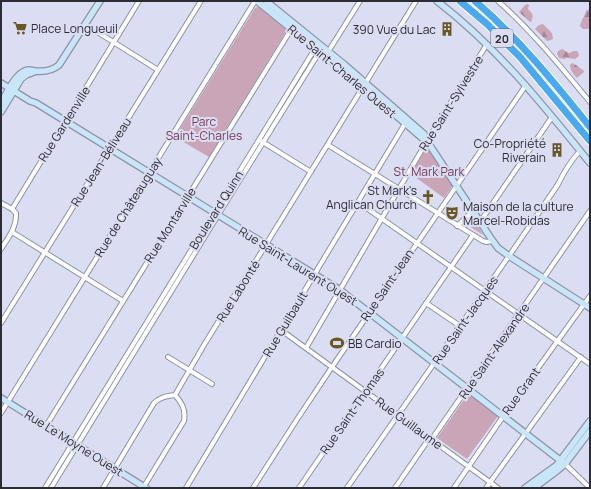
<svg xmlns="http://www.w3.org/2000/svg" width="591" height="489" font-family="Manrope,sans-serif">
	<defs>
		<pattern id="forest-firs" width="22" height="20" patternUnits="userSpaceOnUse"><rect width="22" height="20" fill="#caa5b8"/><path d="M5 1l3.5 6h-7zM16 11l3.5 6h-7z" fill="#a48796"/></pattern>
	</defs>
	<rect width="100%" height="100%" fill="#dbdef3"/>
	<path fill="#caa5b8" d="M 259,6 L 287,29 L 287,30 L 209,157 L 175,137 L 255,8 Z
		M 425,150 L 430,150 L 453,185 L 444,198 L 411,174 Z
		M 473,218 L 483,235 L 466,224 Z
		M 468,394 L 470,394 L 498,416 L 467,459 L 437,438 Z"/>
	<path fill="url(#forest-firs)" d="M 527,4 L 529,5 L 528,9 L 531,12 L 533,16 L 531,22 L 530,22 L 519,12 L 524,6 Z
		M 590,8 L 590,28 L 587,29 L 583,29 L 580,26 C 582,18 585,16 586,11 Z
		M 543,24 L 552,33 L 553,39 L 551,40 L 547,41 L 535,29 L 539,25 Z
		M 562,49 L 569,53 L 574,51 L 577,51 L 579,54 L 578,57 L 575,59 L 567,58 L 564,59 L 559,58 L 557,54 L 558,51 Z
		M 572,63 L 576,65 L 584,71 L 584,72 L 577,78 C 574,75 570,70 570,65 Z"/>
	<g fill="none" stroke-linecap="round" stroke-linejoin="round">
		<defs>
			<path id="street" d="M 498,1 C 532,31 561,67 590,102
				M 91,28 L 158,70
				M 328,52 L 360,1
				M 261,141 L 311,172
				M 328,145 L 483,241 L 487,242 L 492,241
				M 358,202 L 590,364
				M 1,203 L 12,209 L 16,213 C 17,227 8,238 1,249
				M 12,209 L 139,1
				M 480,222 L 552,117
				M 457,226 L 473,211
				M 12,232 L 123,301
				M 426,303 L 460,326
				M 1,323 L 201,1
				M 281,330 L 498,488
				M 306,348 L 427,141 L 487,44
				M 168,357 L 212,384
				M 175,395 L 204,345 L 416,1
				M 1,413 L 255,1
				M 46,426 L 292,28
				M 565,464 L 590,488
				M 45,488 L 316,47
				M 51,488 L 218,215 L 320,51
				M 103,488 L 154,403 C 160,397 167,396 175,395
				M 143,488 L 184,421 C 186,410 182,403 175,395
				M 186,488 L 406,122
				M 253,488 L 296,421 L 332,367 L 526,85
				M 299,488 L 473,235
				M 347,488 L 509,256 L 557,186 C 563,174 570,161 580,151
				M 395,488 L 426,443 L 434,436 L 590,211
				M 454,488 L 502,418 L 590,296
				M 486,488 L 581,357"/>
			<path id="secondary" d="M 257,1 L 363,87 L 422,138 L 427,141
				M 266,1 L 345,65 L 424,134 L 427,141 L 490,237 L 498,248 L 509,256 L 590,308
				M 437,1 C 497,47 543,105 590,163
				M 1,83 L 30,101 L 36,103 L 340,290 L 565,464
				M 1,103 C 6,94 14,77 23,72 C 27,69 30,70 35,71 C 44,72 52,71 59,65 L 100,1
				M 1,112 L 21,79 L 26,75 L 34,72
				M 1,398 L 146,488
				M 525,488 L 557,465 L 590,421
				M 534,488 L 558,470 L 565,464 L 590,431"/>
			<path id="highway" d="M 460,1 L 487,24 L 520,57 L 590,141
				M 475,1 C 518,38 554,82 590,127"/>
		</defs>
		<use href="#street" stroke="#8f92a5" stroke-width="6"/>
		<use href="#secondary" stroke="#8f92a5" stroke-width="8"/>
		<use href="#highway" stroke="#fff" stroke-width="9"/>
		<use href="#street" stroke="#fff" stroke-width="4"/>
		<use href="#secondary" stroke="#c9e5fa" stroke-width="5.5"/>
		<use href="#highway" stroke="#4ba9f0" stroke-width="7"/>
	</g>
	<defs>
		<symbol id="supermarket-bare" viewBox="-9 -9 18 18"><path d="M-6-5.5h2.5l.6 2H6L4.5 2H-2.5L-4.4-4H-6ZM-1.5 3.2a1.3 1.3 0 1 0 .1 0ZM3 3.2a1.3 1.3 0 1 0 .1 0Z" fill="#695725" stroke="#dbdef3" stroke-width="2.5" paint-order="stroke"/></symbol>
		<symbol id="building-bare" viewBox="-9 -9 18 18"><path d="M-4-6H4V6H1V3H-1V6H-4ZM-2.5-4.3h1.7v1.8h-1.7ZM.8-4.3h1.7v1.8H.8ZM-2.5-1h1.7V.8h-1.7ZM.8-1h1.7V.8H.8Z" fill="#695725" stroke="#dbdef3" stroke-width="2.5" paint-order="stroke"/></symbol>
		<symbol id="church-bare" viewBox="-9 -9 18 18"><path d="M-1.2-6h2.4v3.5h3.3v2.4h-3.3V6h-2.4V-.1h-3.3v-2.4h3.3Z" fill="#695725" stroke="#dbdef3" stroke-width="2.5" paint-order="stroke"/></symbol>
		<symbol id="theatre-bare" viewBox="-9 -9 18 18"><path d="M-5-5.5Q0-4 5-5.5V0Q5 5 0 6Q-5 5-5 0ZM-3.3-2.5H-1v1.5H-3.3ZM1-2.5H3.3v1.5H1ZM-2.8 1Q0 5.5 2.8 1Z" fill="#695725" stroke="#dbdef3" stroke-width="2.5" paint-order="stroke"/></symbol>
		<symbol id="stadium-bare" viewBox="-9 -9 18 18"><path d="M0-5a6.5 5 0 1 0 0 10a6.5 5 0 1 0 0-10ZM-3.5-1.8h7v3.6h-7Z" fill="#695725" stroke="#dbdef3" stroke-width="2.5" paint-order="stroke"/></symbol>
	</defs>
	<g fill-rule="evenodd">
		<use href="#supermarket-bare" x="10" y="18" width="20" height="20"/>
		<use href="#building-bare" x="437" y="19" width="20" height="20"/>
		<use href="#building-bare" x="547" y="140" width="20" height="20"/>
		<use href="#church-bare" x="418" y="187" width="20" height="20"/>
		<use href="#theatre-bare" x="442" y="203" width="20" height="20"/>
		<use href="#stadium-bare" x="327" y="333" width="20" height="20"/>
	</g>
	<g text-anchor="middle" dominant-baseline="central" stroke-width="4" stroke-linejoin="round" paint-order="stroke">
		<rect fill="#dbdef3" stroke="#60616d" stroke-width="1" x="491" y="29" width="22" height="18" rx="3"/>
		<g font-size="11" font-weight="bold" fill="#2b2c34">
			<text x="502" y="38">20</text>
		</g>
		<g font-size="12" fill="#2b2c34" stroke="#dbdef3" text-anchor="start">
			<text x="31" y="28">Place Longueuil</text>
			<text x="436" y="29" text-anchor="end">390 Vue du Lac</text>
			<text x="546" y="143" text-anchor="end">Co-Propriété<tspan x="546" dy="14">Riverain</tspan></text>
			<text x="417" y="190" text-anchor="end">St Mark's<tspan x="417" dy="14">Anglican Church</tspan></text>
			<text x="463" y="206">Maison de la culture<tspan x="463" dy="14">Marcel-Robidas</tspan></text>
			<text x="348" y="343">BB Cardio</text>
		</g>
		<g font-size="12" fill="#2b2c34" stroke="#dbdef3">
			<text transform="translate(342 71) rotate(40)">Rue Saint-Charles Ouest</text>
			<text transform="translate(451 103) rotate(-58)">Rue Saint-Sylvestre</text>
			<text transform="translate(64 124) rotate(-58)">Rue Gardenville</text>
			<text transform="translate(101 162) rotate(-58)">Rue Jean-Béliveau</text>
			<text transform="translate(128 207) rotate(-58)">Rue de Châteauguay</text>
			<text transform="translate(216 210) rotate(-58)">Boulevard Quinn</text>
			<text transform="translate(170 225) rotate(-58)">Rue Montarville</text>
			<text transform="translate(298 266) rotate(32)">Rue Saint-Laurent Ouest</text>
			<text transform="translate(387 285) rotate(-56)">Rue Saint-Jean</text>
			<text transform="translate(238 291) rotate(-58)">Rue Labonté</text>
			<text transform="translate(465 320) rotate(-55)">Rue Saint-Jacques</text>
			<text transform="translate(285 324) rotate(-59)">Rue Guilbault</text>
			<text transform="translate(494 351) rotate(-55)">Rue Saint-Alexandre</text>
			<text transform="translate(521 391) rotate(-54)">Rue Grant</text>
			<text transform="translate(352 411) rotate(-55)">Rue Saint-Thomas</text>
			<text transform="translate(409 423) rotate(36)">Rue Guillaume</text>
			<text transform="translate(74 443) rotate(32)">Rue Le Moyne Ouest</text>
		</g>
		<g font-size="12" fill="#753b5b" stroke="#dbdef3">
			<text x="204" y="121">Parc<tspan x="204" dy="14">Saint-Charles</tspan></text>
			<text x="429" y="171">St. Mark Park</text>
		</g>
	</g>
	<rect width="591" height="489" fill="none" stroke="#2b2c34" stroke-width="4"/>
</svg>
